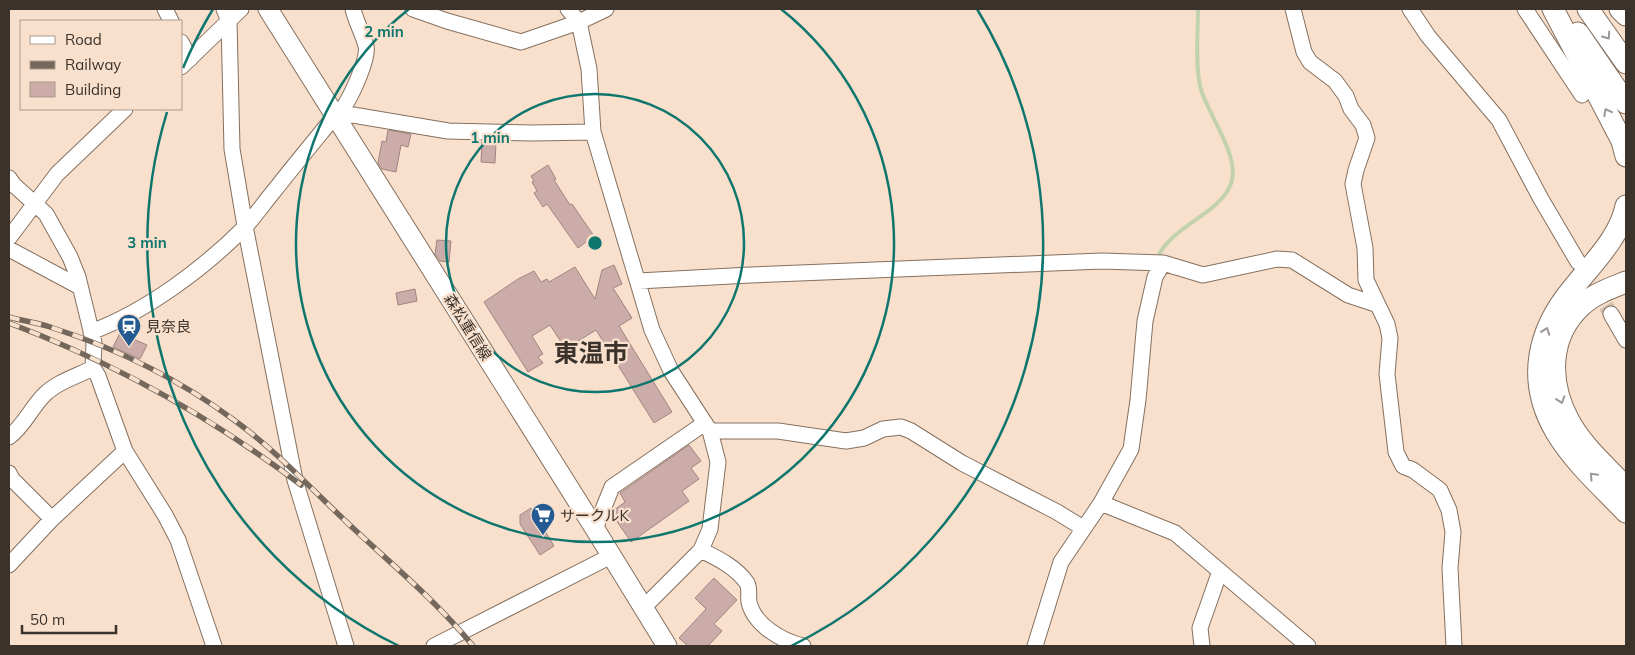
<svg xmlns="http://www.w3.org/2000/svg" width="1635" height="655" font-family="Mulish,'Noto Sans JP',sans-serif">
	<rect width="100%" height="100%" fill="#f8e0cd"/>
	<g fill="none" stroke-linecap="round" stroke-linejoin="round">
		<path stroke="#c2d2ae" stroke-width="4" d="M 1157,258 C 1173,225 1217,215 1230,186 C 1243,158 1207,115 1200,86 C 1195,61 1198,34 1198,9"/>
	</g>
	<path fill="#cbaca8" stroke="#a28481" d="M 388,130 L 411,134 L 408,147 L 401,145 L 396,172 L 382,169 L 378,163 L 382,141 L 386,142 Z
		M 482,141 L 496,142 L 495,163 L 481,162 Z
		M 548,165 L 556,179 L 554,180 L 570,205 L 572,204 L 594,236 L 578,248 L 547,204 L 543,207 L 534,193 L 537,191 L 532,182 L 534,181 L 531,176 Z
		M 437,240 L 451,241 L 449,262 L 440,261 L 435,254 Z
		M 614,265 L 622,284 L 613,288 L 632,318 L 619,326 L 672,412 L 654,423 L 596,330 L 570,346 L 566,339 L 561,342 L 550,325 L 532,336 L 543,354 L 538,357 L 543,363 L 528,372 L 484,302 L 518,279 L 534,271 L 541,282 L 547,279 L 549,282 L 575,267 L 595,299 L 602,270 Z
		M 415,289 L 417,301 L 398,305 L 396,293 Z
		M 120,333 L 147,345 L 140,359 L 113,347 Z
		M 689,445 L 701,461 L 691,468 L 699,479 L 682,491 L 689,501 L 631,542 L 614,517 L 618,515 L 614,510 L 625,502 L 620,493 Z
		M 531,508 L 554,546 L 540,555 L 520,524 L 520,515 Z
		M 714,578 L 737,600 L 714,624 L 722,631 L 708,646 L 688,646 L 679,638 L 706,609 L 695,598 Z"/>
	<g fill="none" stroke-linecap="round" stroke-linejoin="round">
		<path stroke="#d2bdad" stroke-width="15" stroke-dasharray="15 8" stroke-linecap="butt" d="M 1581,267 L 1611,314"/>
		<defs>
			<path id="minor" d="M 165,9 L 171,21
				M 224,9 L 229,21 L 232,149 L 245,226 L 295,480 L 346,646
				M 413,9 L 447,21 L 521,42 L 579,22 L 606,9
				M 568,9 L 579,22 L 589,69 L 593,132 L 652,330 L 671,371 L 710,431 L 718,462 L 710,529 L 701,550 L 643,608
				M 1293,9 L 1304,52 L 1310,62 L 1335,81 L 1346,96 L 1351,109 L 1363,125 L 1367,138 L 1356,170 L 1353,184 L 1365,248 L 1366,280 L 1387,324 L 1390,338 L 1387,374 L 1396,452 L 1403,466 L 1413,470 L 1440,490 L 1449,510 L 1453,532 L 1450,568 L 1454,646
				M 1410,9 L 1428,36 L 1499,120 L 1541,199 L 1578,262
				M 1525,9 L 1582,95
				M 181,42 L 190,59
				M 181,67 L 241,9
				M 336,117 L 353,115 L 448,131 L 532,133 L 593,132
				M 9,178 L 14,185 L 46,214 L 70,257 L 78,277 L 94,343 L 93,368 L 98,376 L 125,451 L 165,515 L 178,540 L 214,646
				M 9,238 L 57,174 L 125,109
				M 9,249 L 78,286 L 78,277
				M 638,281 L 750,275 L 1102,261 L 1163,263 L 1203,275 L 1277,259 L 1292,260 L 1348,295 L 1378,305
				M 1611,314 L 1626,340
				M 91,332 C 147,311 203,269 245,227 C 255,216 264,203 274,191 C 292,168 311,145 329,123 C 335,118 341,112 345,105 C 352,94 369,58 366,46 C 363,34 356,22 353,9
				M 710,431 L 778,431 L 846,441 L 864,438 L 883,429 L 901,427 L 911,431 L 962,463 L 1057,512 L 1083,528
				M 9,437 C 24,426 31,408 44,395 C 57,382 77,376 93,368
				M 9,473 L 12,479 L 52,519
				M 1101,503 L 1175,533 L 1308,646
				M 595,529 L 612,487 L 705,423
				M 701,550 C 717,558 736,567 747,583 C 750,588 748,596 749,602 C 754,625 782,641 803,646
				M 9,565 L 52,519 L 125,451
				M 434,646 L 611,556
				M 1035,646 L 1061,562 L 1101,503 L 1131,449 L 1138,400 L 1145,321 L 1155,277 L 1163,263
				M 1202,646 L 1200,628 L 1220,571"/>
			<path id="major" d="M 268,9 L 595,529 L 667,646"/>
			<path id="highway" d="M 1553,9 L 1622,141 L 1626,156
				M 1588,9 L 1626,63
				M 1620,9 L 1626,15
				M 1578,33 L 1626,103
				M 1626,206 C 1620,237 1592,264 1573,288 C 1537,331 1526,381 1556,432 C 1574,462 1602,487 1626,512
				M 1626,282 C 1611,288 1594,294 1582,305 C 1548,336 1548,382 1569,421 C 1583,447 1607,467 1626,488"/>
		</defs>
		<use href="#minor" stroke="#85705f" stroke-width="17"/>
		<use href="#major" stroke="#85705f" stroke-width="21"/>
		<use href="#highway" stroke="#85705f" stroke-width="23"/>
		<use href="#minor" stroke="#fff" stroke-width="15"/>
		<use href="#major" stroke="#fff" stroke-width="19"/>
		<use href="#highway" stroke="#fff" stroke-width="21"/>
		<defs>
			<path id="rail" d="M 9,317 C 23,321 39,323 53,328 C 118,349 180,380 234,420 C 278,452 315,493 354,529 C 395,567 438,603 473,646
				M 9,323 C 115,363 211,417 301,485"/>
		</defs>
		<use href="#rail" stroke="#74675c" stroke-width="5.5"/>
		<use href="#rail" stroke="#f8e0cd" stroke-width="4" stroke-dasharray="11" stroke-linecap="butt"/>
	</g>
	<defs><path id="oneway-chevron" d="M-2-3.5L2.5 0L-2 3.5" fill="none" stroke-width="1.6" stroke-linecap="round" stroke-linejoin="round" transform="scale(1.25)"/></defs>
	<g stroke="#9d9895">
		<use href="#oneway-chevron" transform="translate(1607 36) rotate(55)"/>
		<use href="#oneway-chevron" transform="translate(1607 112) rotate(-118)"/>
		<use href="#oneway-chevron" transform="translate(1546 331) rotate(-70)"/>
		<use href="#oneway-chevron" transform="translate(1561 400) rotate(71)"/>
		<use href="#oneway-chevron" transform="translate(1593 476) rotate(-133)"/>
	</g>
	<g fill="none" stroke="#0f766e" stroke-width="2.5">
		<circle cx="595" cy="243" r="149"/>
		<path d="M781 9A299 299 0 1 1 409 9"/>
		<path d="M399 646A448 448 0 0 1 167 112M183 68A448 448 0 0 1 213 9M977 9A448 448 0 0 1 791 646"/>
	</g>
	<defs>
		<symbol id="station-pin" viewBox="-11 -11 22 30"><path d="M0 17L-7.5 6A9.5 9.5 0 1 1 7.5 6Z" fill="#235a92" stroke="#f8e0cd"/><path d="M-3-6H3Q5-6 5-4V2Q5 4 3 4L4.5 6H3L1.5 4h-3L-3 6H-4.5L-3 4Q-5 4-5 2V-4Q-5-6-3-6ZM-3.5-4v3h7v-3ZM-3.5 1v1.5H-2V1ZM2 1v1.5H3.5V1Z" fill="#fff"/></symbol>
		<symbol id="supermarket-pin" viewBox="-11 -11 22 30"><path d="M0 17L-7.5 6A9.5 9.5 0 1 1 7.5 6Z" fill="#235a92" stroke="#f8e0cd"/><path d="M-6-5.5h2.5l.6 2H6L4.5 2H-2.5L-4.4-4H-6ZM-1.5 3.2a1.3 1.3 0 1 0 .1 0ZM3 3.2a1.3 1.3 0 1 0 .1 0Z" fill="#fff"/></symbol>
	</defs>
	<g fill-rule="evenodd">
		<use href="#station-pin" x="115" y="312" width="28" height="38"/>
		<use href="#supermarket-pin" x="529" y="501" width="28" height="38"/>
	</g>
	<g text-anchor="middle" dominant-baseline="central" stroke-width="4.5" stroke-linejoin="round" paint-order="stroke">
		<g font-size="15" fill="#3b322b" stroke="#f8e0cd" text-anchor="start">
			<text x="146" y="326">見奈良</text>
			<text x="560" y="515">サークルK</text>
		</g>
		<g font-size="15" fill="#3b322b" stroke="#f8e0cd">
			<text transform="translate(468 327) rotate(58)">森松重信線</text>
		</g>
		<g font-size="25" font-weight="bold" fill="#3b322b" stroke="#f8e0cd">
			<text x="591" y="352">東温市</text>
		</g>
	</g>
	<circle cx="595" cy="243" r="8" fill="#0f766e" stroke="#f8e0cd" stroke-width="2.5"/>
	<g font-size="15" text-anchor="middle" font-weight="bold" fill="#0f766e" stroke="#f8e0cd" stroke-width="4.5" stroke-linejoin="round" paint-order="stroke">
		<text x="384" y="37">2 min</text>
		<text x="490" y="143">1 min</text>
		<text x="147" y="248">3 min</text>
	</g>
	<rect width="1635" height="655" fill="none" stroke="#3b322b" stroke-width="20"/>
	<rect x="20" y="20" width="162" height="90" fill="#f8e0cd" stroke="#ac9a8c"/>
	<rect x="30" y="36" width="25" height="8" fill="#ffffff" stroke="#ac9a8c"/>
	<text x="65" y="45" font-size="15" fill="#3b322b">Road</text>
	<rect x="30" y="61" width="25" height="8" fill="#74675c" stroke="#ac9a8c"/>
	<text x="65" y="70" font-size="15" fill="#3b322b">Railway</text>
	<rect x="30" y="82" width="25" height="15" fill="#cbaca8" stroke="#ac9a8c"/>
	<text x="65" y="95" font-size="15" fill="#3b322b">Building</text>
	<path d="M22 625v8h94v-8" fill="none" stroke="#3b322b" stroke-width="2.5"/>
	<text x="30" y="625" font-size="15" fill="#3b322b" stroke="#f8e0cd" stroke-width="4" paint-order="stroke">50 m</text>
</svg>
